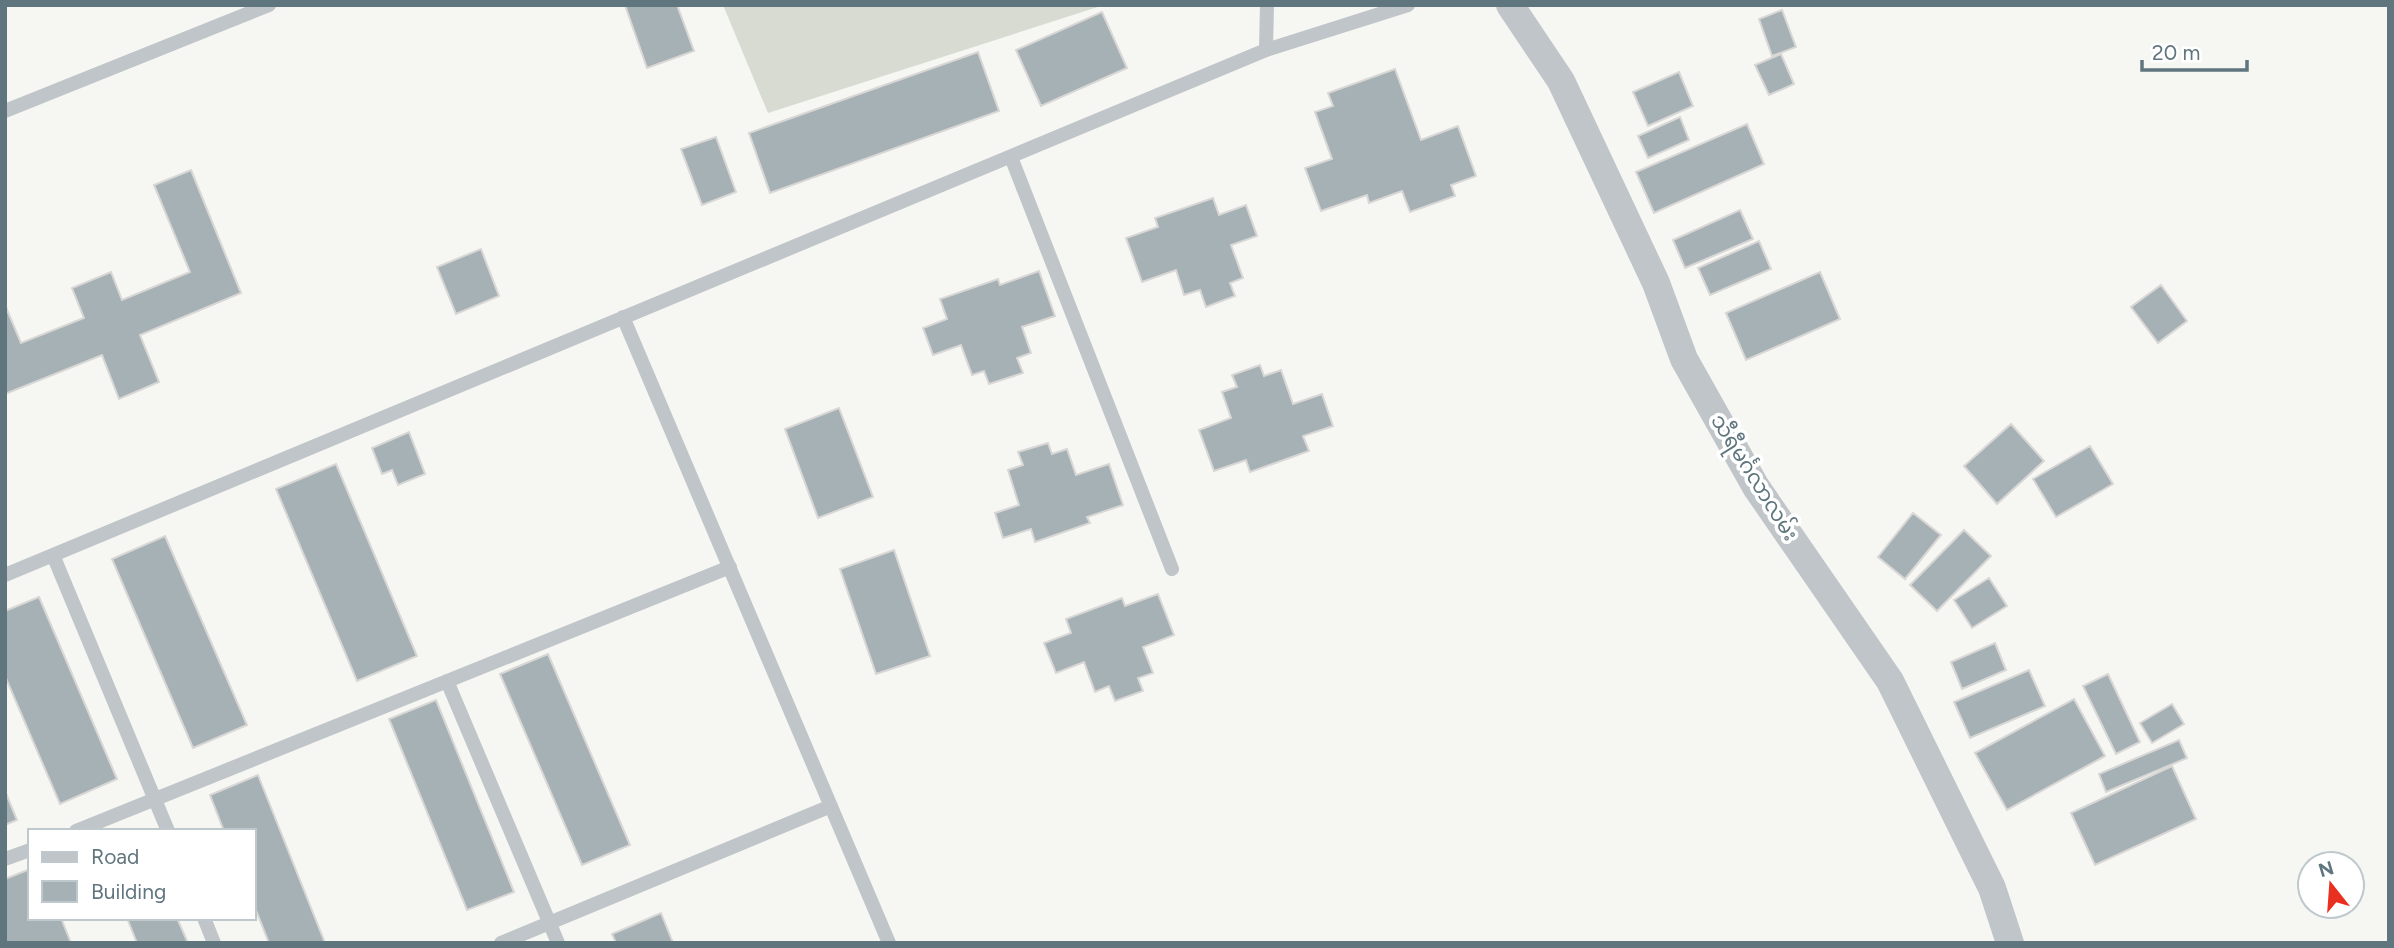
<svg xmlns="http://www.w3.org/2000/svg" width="2394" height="948" font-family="Figtree,'Noto Sans Myanmar',sans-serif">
	<rect width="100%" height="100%" fill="#f6f6f3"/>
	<path fill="#d7dbd2" d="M 723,5 L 1104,5 L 768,113 Z"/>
	<path fill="#a6b1b5" stroke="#d8d7d5" stroke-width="2" d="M 625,5 L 677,5 L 694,51 L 647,68 Z
		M 1782,10 L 1796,47 L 1772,56 L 1759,19 Z
		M 1102,12 L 1127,68 L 1041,106 L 1016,50 Z
		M 978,52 L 999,111 L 770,193 L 749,133 Z
		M 1781,54 L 1794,84 L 1769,95 L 1755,65 Z
		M 1395,69 L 1421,140 L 1458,126 L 1476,176 L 1451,185 L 1455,196 L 1410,212 L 1402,191 L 1369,203 L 1367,195 L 1321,211 L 1305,168 L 1332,159 L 1315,112 L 1333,106 L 1328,93 Z
		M 1679,72 L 1693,106 L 1648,126 L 1633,92 Z
		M 1680,117 L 1689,140 L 1648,158 L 1638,136 Z
		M 1747,124 L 1764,164 L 1654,213 L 1636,172 Z
		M 716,137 L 736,192 L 702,205 L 681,149 Z
		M 191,170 L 241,293 L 140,335 L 159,382 L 119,399 L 102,355 L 5,394 L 5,305 L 21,343 L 84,318 L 72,288 L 111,272 L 122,300 L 190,272 L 154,185 Z
		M 1213,198 L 1219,215 L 1246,205 L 1257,236 L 1231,245 L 1243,278 L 1230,283 L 1235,296 L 1206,307 L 1200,290 L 1184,295 L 1176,270 L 1142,282 L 1126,238 L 1158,227 L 1155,218 Z
		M 1740,210 L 1753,239 L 1685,268 L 1673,240 Z
		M 1759,241 L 1771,269 L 1710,295 L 1698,268 Z
		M 481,249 L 499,296 L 456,314 L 437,267 Z
		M 1039,271 L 1055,316 L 1022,327 L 1031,353 L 1017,358 L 1023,373 L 989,384 L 984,371 L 972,375 L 961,345 L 933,355 L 923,328 L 947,319 L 940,299 L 998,279 L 1000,285 Z
		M 1820,272 L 1840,319 L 1746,360 L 1726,313 Z
		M 2161,285 L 2187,321 L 2158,343 L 2131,307 Z
		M 1260,365 L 1264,376 L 1281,370 L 1293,404 L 1322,394 L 1333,426 L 1303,436 L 1309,451 L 1250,472 L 1246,460 L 1214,471 L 1199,430 L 1231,418 L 1222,392 L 1237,387 L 1232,375 Z
		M 839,408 L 873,497 L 818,518 L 785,429 Z
		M 2011,424 L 2044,461 L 1997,504 L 1964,466 Z
		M 409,432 L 425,474 L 398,485 L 392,470 L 382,474 L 372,448 Z
		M 1048,443 L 1052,454 L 1067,449 L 1076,475 L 1109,464 L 1123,505 L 1087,517 L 1090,523 L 1035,542 L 1031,529 L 1003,538 L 995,513 L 1019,505 L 1008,470 L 1023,465 L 1018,452 Z
		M 2090,446 L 2113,484 L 2056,517 L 2033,479 Z
		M 336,464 L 417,656 L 357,681 L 276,489 Z
		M 1913,513 L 1941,535 L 1905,579 L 1878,557 Z
		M 1964,530 L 1991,556 L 1937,611 L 1910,585 Z
		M 165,536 L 247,725 L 193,748 L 112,559 Z
		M 894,550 L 930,656 L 876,674 L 840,569 Z
		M 1989,578 L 2007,606 L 1972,628 L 1954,600 Z
		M 1158,594 L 1174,635 L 1143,647 L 1153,673 L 1138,678 L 1143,691 L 1115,701 L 1109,686 L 1095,692 L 1084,662 L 1056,673 L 1044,643 L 1071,633 L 1066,619 L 1122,598 L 1125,606 Z
		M 39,597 L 117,779 L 60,804 L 5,676 L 5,611 Z
		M 1995,643 L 2006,670 L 1962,689 L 1951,662 Z
		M 548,654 L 630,845 L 582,865 L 500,674 Z
		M 2029,670 L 2045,706 L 1970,738 L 1954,702 Z
		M 2108,674 L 2140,742 L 2116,754 L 2083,686 Z
		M 2074,699 L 2105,756 L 2007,810 L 1975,753 Z
		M 436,700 L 514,892 L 467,910 L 389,719 Z
		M 2172,704 L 2184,724 L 2152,743 L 2140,723 Z
		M 2179,740 L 2187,758 L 2106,792 L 2099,774 Z
		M 2172,766 L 2196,819 L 2095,865 L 2071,813 Z
		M 258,775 L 325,943 L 269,943 L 254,905 L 254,831 L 224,831 L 210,795 Z
		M 5,791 L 17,820 L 5,825 Z
		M 30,869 L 30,918 L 61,918 L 71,943 L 5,943 L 5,879 Z
		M 661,913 L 673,943 L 616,943 L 612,934 Z
		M 127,918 L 177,918 L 188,943 L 137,943 Z"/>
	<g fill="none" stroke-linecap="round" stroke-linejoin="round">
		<path stroke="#bfc5c8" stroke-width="14" d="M 1266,50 L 1267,5
			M 5,111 L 269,5
			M 1011,157 L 1172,569
			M 623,317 L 889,943
			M 53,555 L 168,831
			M 5,575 L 1266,50 L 1408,5
			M 447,681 L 558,943
			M 76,831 L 730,567
			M 5,859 L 30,850
			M 204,918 L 214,943
			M 501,943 L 831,806"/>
		<path stroke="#bfc5c8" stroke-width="28" d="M 1510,5 L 1561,81 L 1656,283 L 1684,359 L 1756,487 L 1890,681 L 1992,888 L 2010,943"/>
	</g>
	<g text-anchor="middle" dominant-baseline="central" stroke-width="7" stroke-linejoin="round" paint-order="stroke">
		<g font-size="21" fill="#60767f" stroke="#fff">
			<text transform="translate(1755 477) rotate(58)">သီရီမင်္ဂလာလမ်း</text>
		</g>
	</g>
	<rect width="2394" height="948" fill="none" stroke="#60767f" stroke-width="14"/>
	<rect x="28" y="829" width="228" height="91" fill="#ffffff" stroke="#bfc8cc" stroke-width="2"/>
	<rect x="42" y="852" width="35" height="10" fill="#bfc5c8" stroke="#bfc8cc" stroke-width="2"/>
	<text x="91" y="864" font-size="21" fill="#60767f">Road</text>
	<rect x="42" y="881" width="35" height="21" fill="#a6b1b5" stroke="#bfc8cc" stroke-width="2"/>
	<text x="91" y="899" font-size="21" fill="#60767f">Building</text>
	<g transform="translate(2331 885) rotate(343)"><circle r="33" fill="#ffffff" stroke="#bfc8cc" stroke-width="2"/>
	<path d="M0-5L12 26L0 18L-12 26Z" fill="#e93020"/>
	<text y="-10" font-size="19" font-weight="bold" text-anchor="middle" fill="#60767f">N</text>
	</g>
	<path d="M2142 60v10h105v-10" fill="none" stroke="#60767f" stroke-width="3.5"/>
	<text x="2152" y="60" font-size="21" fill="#60767f" stroke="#ffffff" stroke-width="5" paint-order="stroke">20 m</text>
</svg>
